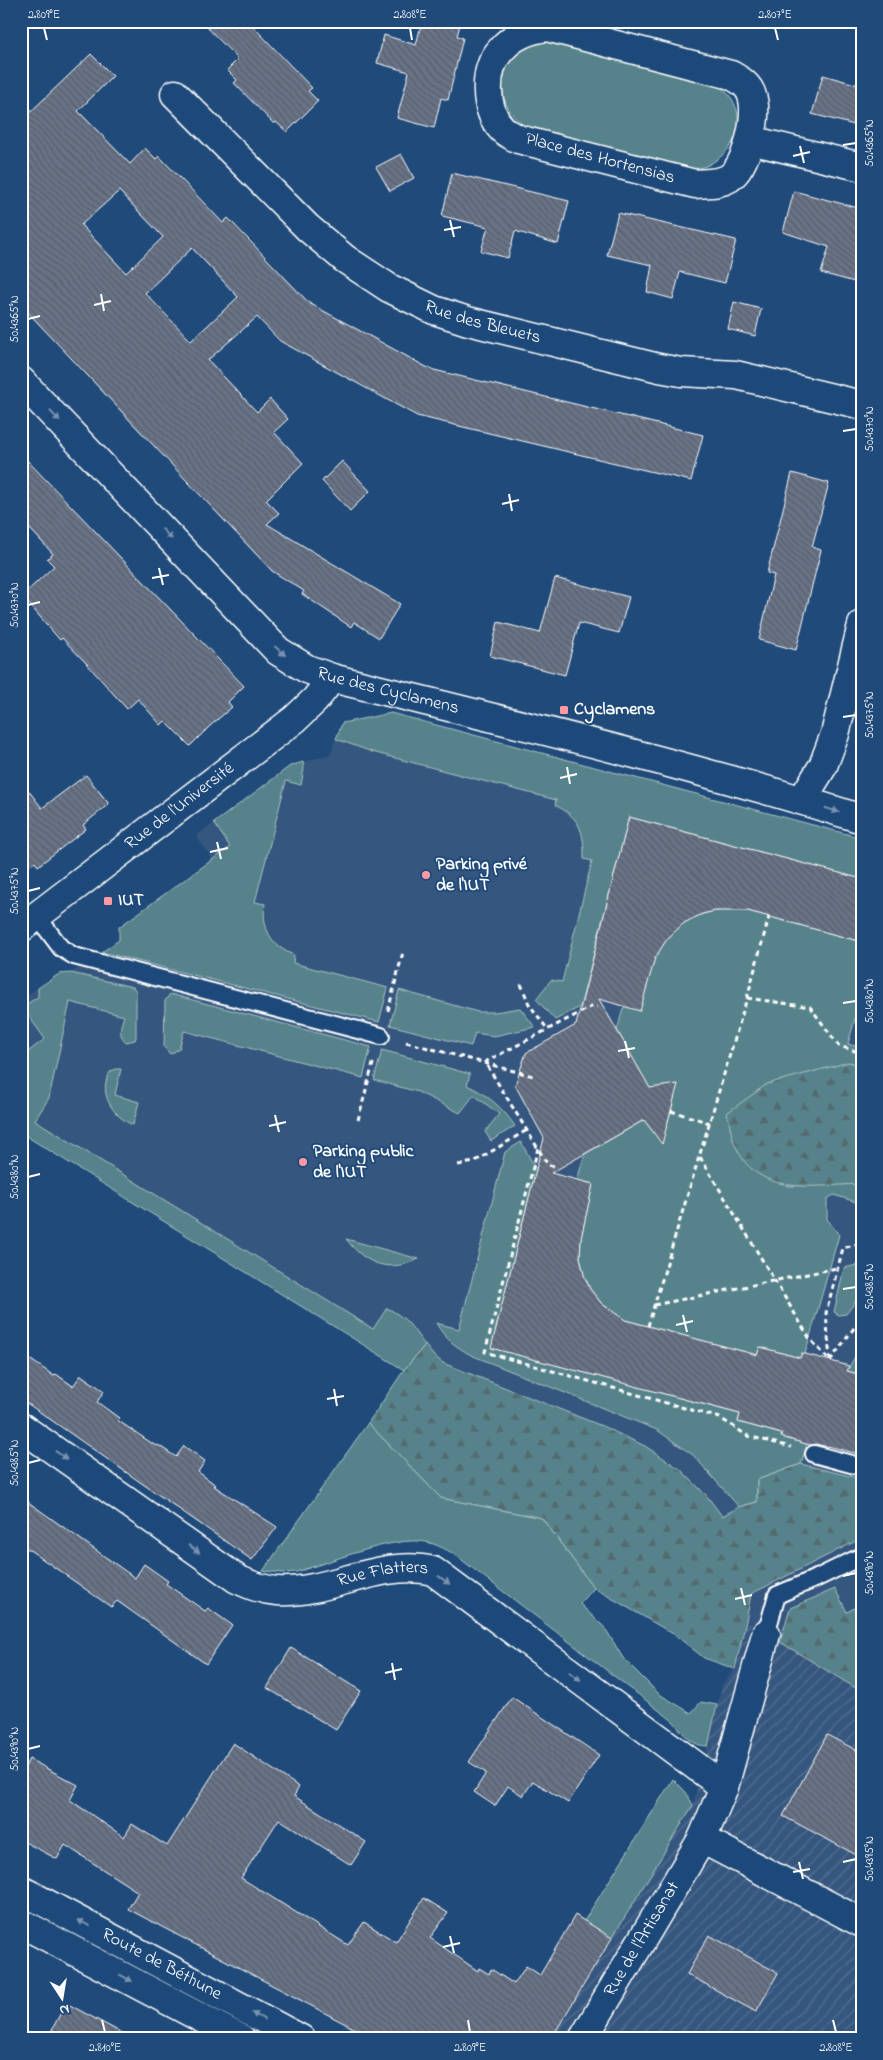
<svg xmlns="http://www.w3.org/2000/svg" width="883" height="2060" font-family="'Indie Flower',sans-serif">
	<defs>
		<pattern id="industrial-furrows" width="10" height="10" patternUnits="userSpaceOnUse" patternTransform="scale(1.25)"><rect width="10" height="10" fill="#35567e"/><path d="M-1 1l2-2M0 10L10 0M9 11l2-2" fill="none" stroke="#536f91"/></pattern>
		<pattern id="forest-firs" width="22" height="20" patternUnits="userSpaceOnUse" patternTransform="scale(1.25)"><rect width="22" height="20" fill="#57838b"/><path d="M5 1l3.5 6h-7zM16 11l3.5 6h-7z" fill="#526a6f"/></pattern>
		<pattern id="building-back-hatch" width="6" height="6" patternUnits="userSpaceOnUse" patternTransform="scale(1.25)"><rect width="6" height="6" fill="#687388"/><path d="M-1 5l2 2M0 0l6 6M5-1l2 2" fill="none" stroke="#595e67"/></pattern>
	</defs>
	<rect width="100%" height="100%" fill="#1f4a7a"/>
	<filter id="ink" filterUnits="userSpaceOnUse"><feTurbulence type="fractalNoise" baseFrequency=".02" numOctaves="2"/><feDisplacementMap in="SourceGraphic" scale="10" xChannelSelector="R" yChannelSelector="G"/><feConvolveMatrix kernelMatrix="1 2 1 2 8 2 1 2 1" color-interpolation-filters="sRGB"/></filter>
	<g filter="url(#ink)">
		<path fill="#35567e" d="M 391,713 L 862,838 L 862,1692 L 746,1621 L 750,1594 L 404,1370 L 21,1133 L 21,999 L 59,974 L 71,973 L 119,940 L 119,927 L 212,859 L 196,836 L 290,766 L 330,754 L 342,723 Z"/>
		<path fill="url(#industrial-furrows)" d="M 746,1621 L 862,1692 L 862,2039 L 551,2039 L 693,1805 L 722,1685 L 735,1669 Z"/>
		<path fill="#57838b" stroke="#abc1c5" d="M 551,39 L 711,81 C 718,86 728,92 732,99 C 747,124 734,151 710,164 C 704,168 695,168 688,170 L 526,128 C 521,123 513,117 510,111 C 497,91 500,61 521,49 C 531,43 540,41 551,39 Z
			M 391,713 L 862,838 L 862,879 L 629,817 L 580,1007 L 555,1020 L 536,999 L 551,980 L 562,982 L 592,861 L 584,859 C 584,832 581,818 555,805 L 556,800 L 372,752 L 336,739 L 342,723 Z
			M 303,762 L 304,769 L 301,785 L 286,781 L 255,902 L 265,904 C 261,928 272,947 294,955 L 293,963 L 388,988 L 379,1022 L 102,952 L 119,940 L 119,927 L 230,847 L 214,823 L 290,766 Z
			M 726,910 L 748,911 L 862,942 L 862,993 L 848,1044 L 862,1048 L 862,1066 L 849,1062 L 787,1186 L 862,1184 L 862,1204 L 834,1195 L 827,1199 L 827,1219 L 839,1235 L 805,1354 L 802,1353 L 800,1358 L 760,1347 L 757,1355 L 625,1320 L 602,1304 L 590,1289 L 584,1275 L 580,1257 L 581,1238 L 593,1184 L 577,1180 L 585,1154 L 646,1119 L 653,1131 L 664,1129 C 668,1122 677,1097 673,1090 C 672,1089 668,1087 667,1086 L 658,1087 L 652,1093 L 617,1030 C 620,1022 621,1012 625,1005 C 636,984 664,937 683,924 C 695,915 711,911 726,910 Z
			M 71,973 L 133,987 L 136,991 L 136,1037 L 135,1040 L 126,1042 C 117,1034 121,1025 124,1016 L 70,1002 L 49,1098 L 35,1120 L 373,1329 L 387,1308 C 410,1320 410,1326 425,1345 L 404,1370 L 21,1133 L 21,1057 L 45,1039 L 22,1007 L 38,997 L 38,988 L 59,974 Z
			M 399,990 L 478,1012 L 495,1012 L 520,1008 L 535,1027 L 494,1036 L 475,1033 L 471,1046 L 390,1025 Z
			M 170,994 L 371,1047 L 363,1078 L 184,1031 L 179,1049 L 170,1054 L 164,1047 L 165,1001 Z
			M 382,1050 L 470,1074 L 467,1085 C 488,1095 502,1107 515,1126 L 491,1141 L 485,1132 L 499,1114 L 474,1095 L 460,1113 L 418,1092 L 374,1080 Z
			M 116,1069 L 121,1069 L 115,1095 L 139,1102 L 133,1125 C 113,1117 96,1091 111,1071 Z
			M 521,1142 L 536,1169 L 492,1348 L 740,1414 L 738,1422 L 781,1434 L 782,1437 L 807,1444 L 801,1464 L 757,1480 L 757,1502 L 739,1507 L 693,1455 L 657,1430 L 471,1355 C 455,1346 445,1339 436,1323 L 459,1329 L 505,1152 Z
			M 346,1239 L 419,1259 C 388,1273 366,1265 346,1239 Z
			M 862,1264 L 862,1293 L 846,1314 L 839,1315 L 834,1312 L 844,1268 Z
			M 862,1344 L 862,1375 L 847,1371 Z
			M 368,1423 L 441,1498 L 542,1518 L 594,1588 L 580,1604 L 605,1628 L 623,1658 L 659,1694 L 691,1713 L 701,1702 L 717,1705 L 708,1746 C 691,1746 684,1734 673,1721 L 454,1554 C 445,1549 436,1544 426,1542 C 395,1535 328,1563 296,1572 L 284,1573 L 263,1571 Z
			M 673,1779 L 685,1791 L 693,1805 L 612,1938 L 584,1921 Z"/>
		<path fill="url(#forest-firs)" stroke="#abc1c5" d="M 849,1062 L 862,1066 L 862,1184 C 816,1185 759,1198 736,1147 C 731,1137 730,1124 727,1113 L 767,1084 Z
			M 425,1345 L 433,1355 L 443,1363 L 602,1426 L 645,1446 L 680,1469 L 707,1496 L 722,1516 L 739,1507 L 757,1502 L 757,1480 L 801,1464 L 862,1479 L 862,1538 L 751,1594 L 746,1621 L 735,1669 L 704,1658 L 675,1635 L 594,1588 L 542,1518 L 441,1498 L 368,1423 L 404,1370 Z
			M 835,1589 L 847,1612 L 862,1604 L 862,1692 L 780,1642 L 790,1608 Z"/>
		<path fill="url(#building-back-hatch)" stroke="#fff" fill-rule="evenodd" d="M 201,21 L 248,21 L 312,88 L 308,91 L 318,101 L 287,132 L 276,122 L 274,124 L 234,83 L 237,80 L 227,70 L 238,59 Z
			M 422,21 L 461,21 L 457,36 L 463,38 L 448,100 L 441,98 L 434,128 L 397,118 L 409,72 L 377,63 L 384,35 L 416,45 Z
			M 91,54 L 113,76 L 78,111 L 130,164 L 145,148 L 156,159 L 159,156 L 223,223 L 228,218 L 309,303 L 430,369 L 703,435 L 691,481 L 417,416 L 280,341 L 257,317 L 208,360 L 257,412 L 270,399 L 288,419 L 274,432 L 303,463 L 266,500 L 279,513 L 267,524 L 400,604 L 379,638 L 354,622 L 351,627 L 302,594 L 304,591 L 272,571 L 21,305 L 21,121 ZM 119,191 L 163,237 L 126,273 L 81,225 ZM 192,248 L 238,297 L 191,341 L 145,293 Z
			M 823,75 L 862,86 L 862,127 L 812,114 Z
			M 401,154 L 414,178 L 390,191 L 376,167 Z
			M 452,173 L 569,201 L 558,244 L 515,231 L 508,258 L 481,251 L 488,227 L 442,216 Z
			M 794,191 L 862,209 L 862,284 L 821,273 L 829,247 L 783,232 Z
			M 618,213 L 736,240 L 725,283 L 680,272 L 673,299 L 647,292 L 652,265 L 607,255 Z
			M 734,302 L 761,309 L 755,336 L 728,329 Z
			M 21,454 L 244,686 L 228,702 L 232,707 L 210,726 L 190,746 L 165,721 L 161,725 L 138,699 L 127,709 L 86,663 L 62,638 L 60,640 L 22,596 L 54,566 L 47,559 L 53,554 L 21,519 Z
			M 342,461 L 370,491 L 350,511 L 322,481 Z
			M 792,473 L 829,483 L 812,547 L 821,550 L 796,650 L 759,640 L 774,575 L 767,573 Z
			M 555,578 L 629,597 L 619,633 L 579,623 L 565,675 L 490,656 L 498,622 L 540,633 Z
			M 86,775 L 109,804 L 83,825 L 86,829 L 38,866 L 35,862 L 21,872 L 21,781 L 42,808 Z
			M 629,817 L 862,879 L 862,942 L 748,911 L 715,911 L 702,914 L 684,923 L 667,939 L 655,958 L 640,1011 L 599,999 L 650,1088 L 678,1084 L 662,1144 L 644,1120 L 551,1173 L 593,1184 L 581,1238 L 580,1257 L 584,1275 L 590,1289 L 602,1304 L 625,1320 L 757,1355 L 760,1347 L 800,1358 L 802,1353 L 849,1366 L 847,1371 L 862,1375 L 862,1455 L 828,1446 L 828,1447 L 816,1444 L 810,1445 L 781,1437 L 782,1434 L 738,1422 L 740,1414 L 491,1348 L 544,1138 L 515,1085 L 526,1053 L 576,1025 Z
			M 21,1353 L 54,1376 L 56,1374 L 73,1386 L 81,1375 L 104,1391 L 97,1402 L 119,1418 L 117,1420 L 156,1446 L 158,1445 L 176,1457 L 184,1446 L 205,1461 L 198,1472 L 216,1485 L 214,1486 L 277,1527 L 252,1560 L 21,1399 Z
			M 21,1497 L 135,1578 L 144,1564 L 168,1581 L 166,1584 L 205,1611 L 208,1608 L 232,1625 L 206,1664 L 117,1601 L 111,1607 L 21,1544 Z
			M 291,1648 L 361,1691 L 336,1730 L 267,1688 Z
			M 512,1697 L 599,1755 L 568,1803 L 533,1781 L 523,1796 L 508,1786 L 495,1806 L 474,1792 L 486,1773 L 469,1762 Z
			M 827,1735 L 862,1753 L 862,1858 L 783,1816 Z
			M 233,1743 L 299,1787 L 294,1796 L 366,1842 L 351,1865 L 279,1819 L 241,1878 L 348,1945 L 364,1922 L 396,1942 L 424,1898 L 448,1913 L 430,1938 L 478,1971 L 479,1968 L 489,1974 L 491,1969 L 514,1984 L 526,1966 L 540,1975 L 575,1915 L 612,1938 L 551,2039 L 374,2039 L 128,1909 L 138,1892 L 65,1845 L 57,1859 L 21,1840 L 21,1775 L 29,1759 L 78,1785 L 70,1800 L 124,1837 L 132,1824 L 167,1846 Z
			M 709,1935 L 778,1973 L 756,2012 L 687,1974 Z
			M 66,2003 L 133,2039 L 47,2039 Z"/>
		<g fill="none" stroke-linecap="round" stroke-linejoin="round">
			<defs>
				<path id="lane" d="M 37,916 L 61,948 L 74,956 L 381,1036
					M 814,1454 L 862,1467
					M 766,1634 L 777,1595 L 819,1577 L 862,1556"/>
				<g id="street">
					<path d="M 547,27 L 731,75 C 740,80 749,85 752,96 C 759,116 747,166 729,178 C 719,184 706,183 695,184 L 518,139 C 513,136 506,133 502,129 C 484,110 483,70 500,51 C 512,36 529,29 547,27 Z"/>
					<path id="s1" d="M 175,94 L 308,228 L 345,259 L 389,288 L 434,310 L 468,321 L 659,368 L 681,372 L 736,375 L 862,405"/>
					<path d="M 750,140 L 862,167"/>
					<path id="s2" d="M 21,381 L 278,651 L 307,669 L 332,678 C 509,722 688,764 862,819"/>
					<path d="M 802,800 L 823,766 L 835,734 L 862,625"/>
					<path id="s3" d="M 21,928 L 295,719 L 315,700 L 332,678"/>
					<path id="s4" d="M 21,1427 L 237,1579 C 250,1585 262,1590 277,1591 C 329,1594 382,1558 433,1571 L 724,1787"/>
					<path d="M 702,1839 L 862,1923"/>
					<path id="s5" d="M 583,2039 L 702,1839 L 724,1787 L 766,1634"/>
				</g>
				<g id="secondary">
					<path id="s6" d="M 21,1890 L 301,2039"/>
					<path d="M 21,1923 L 241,2039"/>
				</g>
			</defs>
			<use href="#lane" stroke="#fff" stroke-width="20"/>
			<use href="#street" stroke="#fff" stroke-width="31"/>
			<use href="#secondary" stroke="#fff" stroke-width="31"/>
			<path stroke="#fff" stroke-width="3" stroke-dasharray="5 4" stroke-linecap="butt" d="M 521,984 L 529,1004 L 548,1030
				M 747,998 L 810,1007 L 839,1046 L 862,1053
				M 388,1011 L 403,952
				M 406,1042 L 533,1076
				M 671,1111 L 710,1123
				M 358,1120 L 374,1060
				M 538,1148 L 485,1352 L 720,1418 L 748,1436 L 791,1447
				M 700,1157 L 810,1339 L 830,1361
				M 458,1165 L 474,1162 L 527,1130
				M 554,1166 L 548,1165 L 485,1062 L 593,1006 L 597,1007
				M 654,1305 L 837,1268
				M 648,1326 L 747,998 L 769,917
				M 830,1360 L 826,1313 L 843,1248 L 862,1243
				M 830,1361 L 862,1317"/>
			<use href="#lane" stroke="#1f4a7a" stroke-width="16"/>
			<use href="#street" stroke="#1f4a7a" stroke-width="28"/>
			<use href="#secondary" stroke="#1f4a7a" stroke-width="28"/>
		</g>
		<defs><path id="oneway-solid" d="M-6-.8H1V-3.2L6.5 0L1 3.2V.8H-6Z" transform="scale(1.25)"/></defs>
		<g fill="#7992af">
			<use href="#oneway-solid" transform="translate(55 416) rotate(46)"/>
			<use href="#oneway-solid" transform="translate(167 534) rotate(46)"/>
			<use href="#oneway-solid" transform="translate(280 651) rotate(41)"/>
			<use href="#oneway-solid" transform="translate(832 810) rotate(18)"/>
			<use href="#oneway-solid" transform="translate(61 1455) rotate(35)"/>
			<use href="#oneway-solid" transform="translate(194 1549) rotate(35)"/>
			<use href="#oneway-solid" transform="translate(444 1580) rotate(36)"/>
			<use href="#oneway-solid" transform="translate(575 1676) rotate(36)"/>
			<use href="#oneway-solid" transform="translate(84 1923) rotate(-152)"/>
			<use href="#oneway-solid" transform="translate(126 1978) rotate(28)"/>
			<use href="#oneway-solid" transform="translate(258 2016) rotate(-152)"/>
		</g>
	</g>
	<path fill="none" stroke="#fff" stroke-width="2" d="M 44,28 L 47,40M 410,28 L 412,40M 775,28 L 778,40M 843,145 L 856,143M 800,146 L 804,163M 793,156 L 810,152M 450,220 L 454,237M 444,230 L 461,227M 101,294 L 104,311M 94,305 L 111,301M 28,319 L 40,316M 843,431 L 856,429M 509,494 L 512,511M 502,504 L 519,500M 159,568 L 163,585M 152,578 L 169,575M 28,605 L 40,602M 843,717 L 856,715M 567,767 L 570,784M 560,778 L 577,774M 217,842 L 221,859M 210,852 L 228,848M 28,891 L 40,888M 843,1003 L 856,1001M 625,1041 L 629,1058M 618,1051 L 635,1048M 275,1115 L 279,1132M 269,1126 L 286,1122M 28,1177 L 40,1174M 843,1289 L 856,1287M 683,1315 L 687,1332M 676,1325 L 693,1321M 334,1389 L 337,1406M 327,1399 L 344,1396M 28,1463 L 40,1460M 843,1576 L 856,1573M 741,1588 L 745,1605M 735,1599 L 752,1595M 392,1663 L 395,1680M 385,1673 L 402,1669M 28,1749 L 40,1746M 799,1862 L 803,1879M 843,1862 L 856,1859M 793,1872 L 810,1869M 450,1936 L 454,1953M 443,1947 L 460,1943M 102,2020 L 105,2032M 468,2020 L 470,2032M 833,2020 L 836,2032"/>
	<g fill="#ff9aa2" stroke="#1f4a7a" stroke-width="2">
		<rect x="559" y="705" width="10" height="10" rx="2.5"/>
		<circle cx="426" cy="875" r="5"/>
		<rect x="103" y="896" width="10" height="10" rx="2.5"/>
		<circle cx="303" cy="1162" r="5"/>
	</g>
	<g text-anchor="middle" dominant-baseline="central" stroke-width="4" stroke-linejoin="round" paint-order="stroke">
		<g font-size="18" fill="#fff" stroke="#1f4a7a">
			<text transform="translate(600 159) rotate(15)">Place des Hortensias</text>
			<text stroke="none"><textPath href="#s1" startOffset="390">Rue des Bleuets</textPath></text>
			<text stroke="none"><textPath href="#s2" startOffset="491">Rue des Cyclamens</textPath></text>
			<text stroke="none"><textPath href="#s3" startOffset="200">Rue de l'Université</textPath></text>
			<text stroke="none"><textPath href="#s4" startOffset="414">Rue Flatters</textPath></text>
			<text stroke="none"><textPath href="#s5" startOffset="116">Rue de l'Artisanat</textPath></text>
			<text stroke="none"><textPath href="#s6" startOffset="159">Route de Béthune</textPath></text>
		</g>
		<g font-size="18" font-weight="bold" fill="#fff" stroke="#1f4a7a" text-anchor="start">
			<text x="574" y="710">Cyclamens</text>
			<text x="436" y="865">Parking privé<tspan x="436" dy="21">de l'IUT</tspan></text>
			<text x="118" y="901">IUT</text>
			<text x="313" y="1152">Parking public<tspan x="313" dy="21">de l'IUT</tspan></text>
		</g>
	</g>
	<rect width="883" height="2060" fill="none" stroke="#1f4a7a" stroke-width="55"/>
	<g transform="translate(62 1998) rotate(168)" stroke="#1f4a7a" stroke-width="4" paint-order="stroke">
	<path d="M0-4L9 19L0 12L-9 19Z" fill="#ffffff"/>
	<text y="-8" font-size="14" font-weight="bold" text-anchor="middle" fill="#ffffff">N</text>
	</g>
	<rect x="28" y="28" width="828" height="2004" fill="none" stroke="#fff" stroke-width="2"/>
	<g font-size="12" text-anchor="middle" fill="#fff">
		<text x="44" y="18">2.809°E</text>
		<text x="410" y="18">2.808°E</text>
		<text x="775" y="18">2.807°E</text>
		<text transform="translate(869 143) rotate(-90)" y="4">50.4365°N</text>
		<text transform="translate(14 319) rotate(-90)" y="4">50.4365°N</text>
		<text transform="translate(869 429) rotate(-90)" y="4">50.4370°N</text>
		<text transform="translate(14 605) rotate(-90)" y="4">50.4370°N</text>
		<text transform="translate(869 715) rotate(-90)" y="4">50.4375°N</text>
		<text transform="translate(14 891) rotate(-90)" y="4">50.4375°N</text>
		<text transform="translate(869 1001) rotate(-90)" y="4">50.4380°N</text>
		<text transform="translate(14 1177) rotate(-90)" y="4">50.4380°N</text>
		<text transform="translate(869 1287) rotate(-90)" y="4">50.4385°N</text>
		<text transform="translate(14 1463) rotate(-90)" y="4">50.4385°N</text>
		<text transform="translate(869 1573) rotate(-90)" y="4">50.4390°N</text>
		<text transform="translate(14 1749) rotate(-90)" y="4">50.4390°N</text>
		<text transform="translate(869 1859) rotate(-90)" y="4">50.4395°N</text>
		<text x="105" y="2051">2.810°E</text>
		<text x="470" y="2051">2.809°E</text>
		<text x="836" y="2051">2.808°E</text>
	</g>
</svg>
